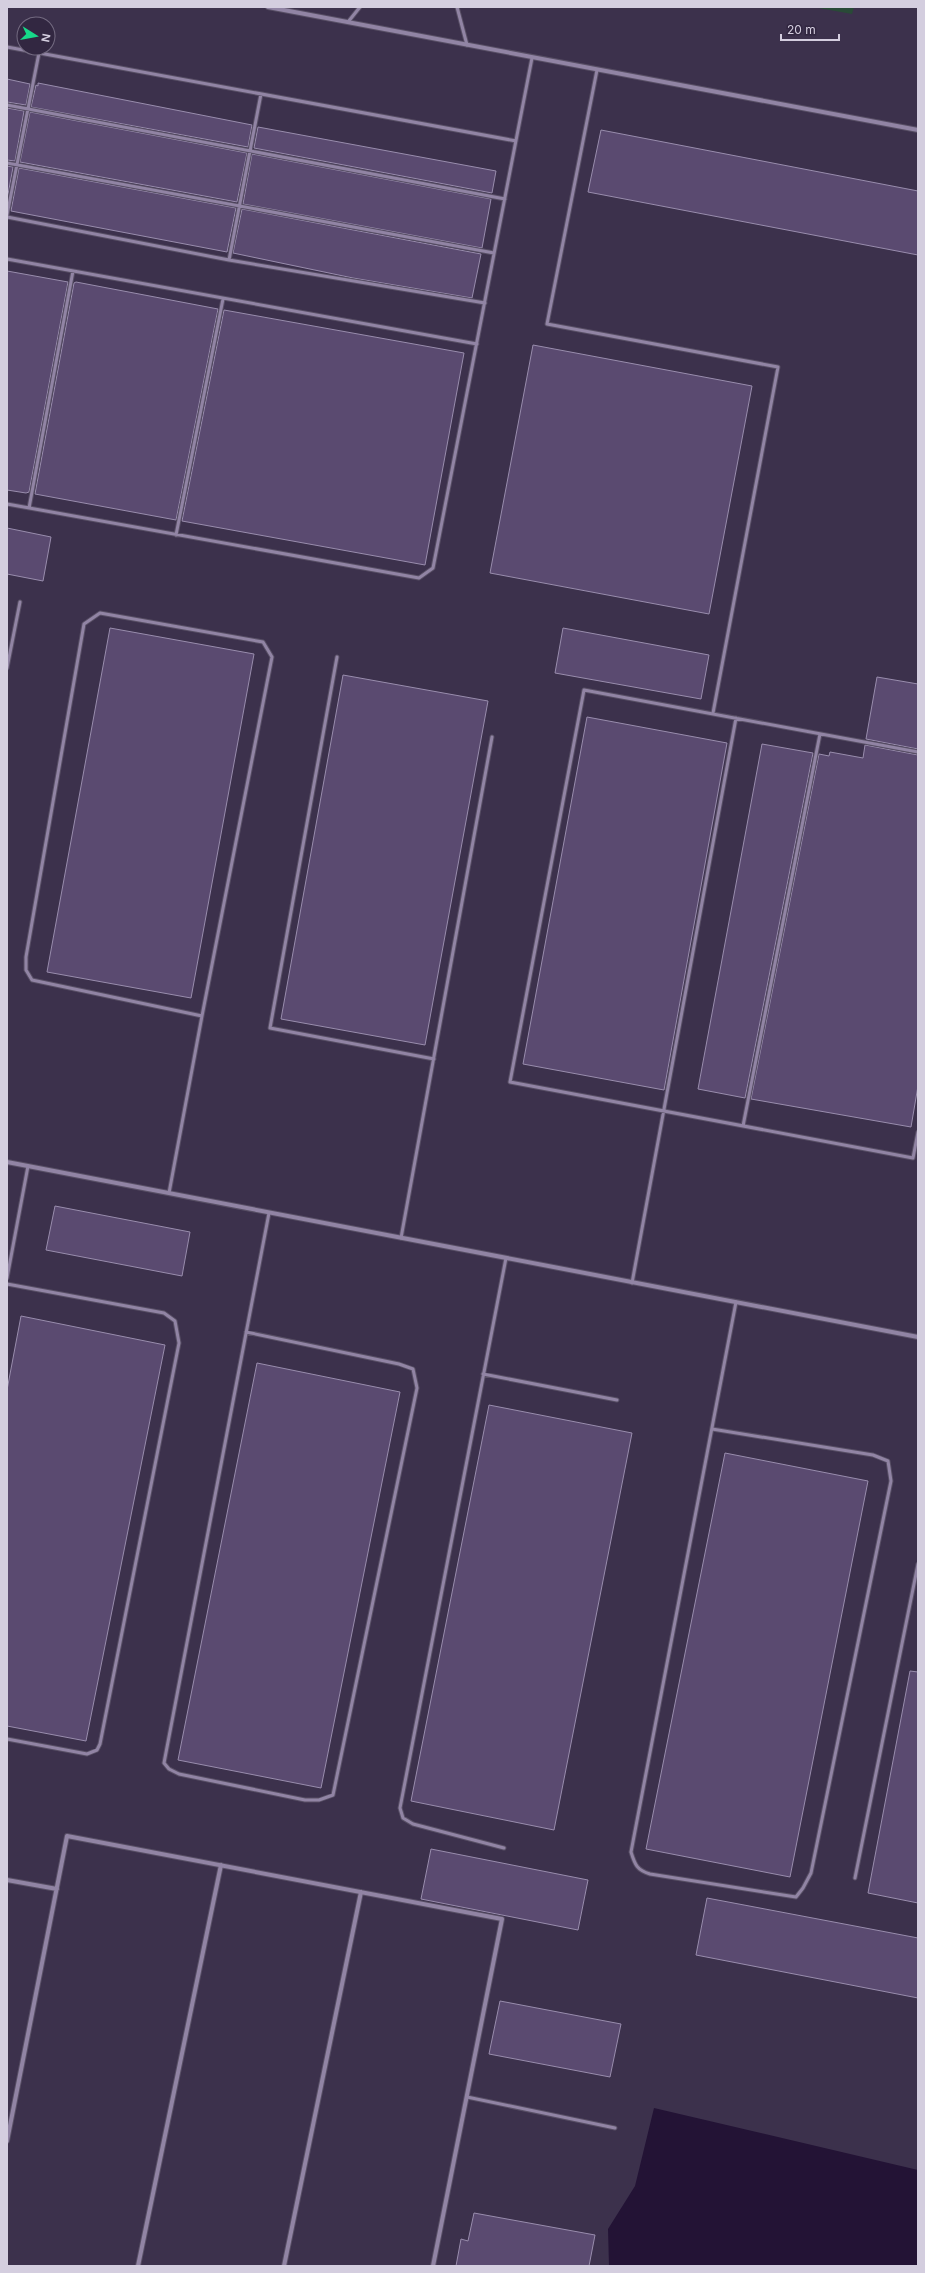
<svg xmlns="http://www.w3.org/2000/svg" width="925" height="2273" font-family="Inter,sans-serif">
	<rect width="100%" height="100%" fill="#3c314c"/>
	<path fill="#294a37" d="M 813,7 L 854,7 L 852,14 Z"/>
	<path fill="#231335" d="M 654,2108 L 918,2170 L 918,2266 L 609,2266 L 608,2229 L 635,2186 Z"/>
	<path fill="#5a4a70" stroke="#998dad" d="M 7,79 L 30,84 L 26,105 L 7,102 Z
		M 38,83 L 252,125 L 248,147 L 31,107 L 36,85 L 38,86 Z
		M 7,108 L 24,111 L 15,161 L 7,160 Z
		M 30,112 L 247,153 L 237,202 L 20,162 Z
		M 258,127 L 496,171 L 492,193 L 254,148 Z
		M 601,130 L 918,191 L 918,255 L 588,192 Z
		M 252,154 L 491,199 L 482,248 L 243,204 Z
		M 7,166 L 13,167 L 7,200 Z
		M 19,168 L 236,208 L 227,252 L 11,211 Z
		M 242,209 L 481,254 L 472,298 L 353,278 L 233,253 Z
		M 7,271 L 68,282 L 29,492 L 26,493 L 7,490 Z
		M 76,282 L 218,309 L 176,520 L 35,494 L 74,283 Z
		M 224,310 L 464,353 L 425,565 L 182,521 Z
		M 533,345 L 752,386 L 709,614 L 490,573 Z
		M 7,528 L 51,537 L 43,581 L 7,574 Z
		M 110,628 L 254,654 L 191,998 L 47,972 Z
		M 563,628 L 709,655 L 701,699 L 555,673 Z
		M 343,675 L 488,701 L 425,1045 L 281,1019 Z
		M 877,677 L 918,684 L 918,749 L 866,739 Z
		M 587,717 L 727,743 L 664,1090 L 523,1064 Z
		M 762,744 L 813,753 L 745,1098 L 698,1089 Z
		M 865,745 L 918,755 L 918,1086 L 911,1127 L 751,1099 L 819,754 L 829,756 L 830,752 L 863,758 Z
		M 55,1206 L 190,1232 L 182,1276 L 46,1250 Z
		M 21,1316 L 165,1345 L 86,1741 L 7,1726 L 7,1390 Z
		M 257,1363 L 400,1392 L 321,1788 L 178,1760 Z
		M 489,1405 L 632,1433 L 554,1830 L 411,1801 Z
		M 725,1453 L 868,1481 L 790,1877 L 646,1849 Z
		M 910,1671 L 918,1672 L 918,1903 L 868,1893 Z
		M 431,1849 L 588,1880 L 578,1930 L 421,1899 Z
		M 707,1898 L 918,1938 L 918,1998 L 696,1955 Z
		M 500,2001 L 621,2024 L 610,2077 L 489,2054 Z
		M 474,2213 L 595,2235 L 589,2266 L 456,2266 L 461,2239 L 468,2241 Z"/>
	<g fill="none" stroke-linecap="round" stroke-linejoin="round">
		<defs>
			<path id="lane" d="M 457,7 L 467,45
				M 348,22 L 360,7
				M 7,47 L 516,141
				M 597,70 L 547,324 L 778,367 L 713,713
				M 7,105 L 505,199
				M 7,163 L 494,253
				M 7,215 L 39,53
				M 7,217 L 229,260 L 485,303
				M 7,259 L 477,344
				M 229,260 L 261,94
				M 7,504 L 419,578 L 433,568 L 532,58
				M 29,508 L 73,271
				M 176,535 L 223,299
				M 337,657 L 270,1028 L 434,1059
				M 7,668 L 20,602
				M 918,752 L 584,690 L 510,1082 L 913,1158 L 918,1132
				M 743,1126 L 820,734
				M 169,1193 L 202,1016 L 272,657 L 263,642 L 100,613 L 84,624 L 26,957 L 26,970 L 32,980 L 202,1016
				M 401,1238 L 492,737
				M 7,1278 L 28,1166
				M 632,1283 L 736,718
				M 7,1284 L 164,1313 L 175,1321 L 179,1343 L 100,1744 L 97,1750 L 87,1754 L 7,1739
				M 246,1332 L 399,1364 L 413,1369 L 417,1388 L 333,1795 L 319,1800 L 305,1800 L 179,1774 L 169,1769 L 164,1763 L 269,1213
				M 483,1374 L 617,1400
				M 712,1429 L 873,1455 L 888,1461 L 891,1481 L 811,1873 L 803,1888 L 796,1897 L 650,1874 C 637,1870 635,1865 631,1852 L 736,1302
				M 504,1848 L 413,1824 L 403,1818 L 400,1808 L 506,1258
				M 855,1878 L 918,1564
				M 467,2097 L 615,2128"/>
			<path id="street" d="M 268,7 L 918,130
				M 7,1162 L 918,1337
				M 7,1880 L 57,1889
				M 7,2141 L 67,1836 L 502,1919 L 433,2266
				M 138,2266 L 221,1865
				M 284,2266 L 361,1892"/>
		</defs>
		<use href="#lane" stroke="#584f65" stroke-width="5"/>
		<use href="#street" stroke="#584f65" stroke-width="6"/>
		<use href="#lane" stroke="#9184a4" stroke-width="3"/>
		<use href="#street" stroke="#9184a4" stroke-width="4"/>
	</g>
	<rect width="925" height="2273" fill="none" stroke="#d4cedf" stroke-width="16"/>
	<g transform="translate(36 36) rotate(101)"><circle r="19" fill="#322741" stroke="#736a80"/>
	<path d="M0-3L7 15L0 10L-7 15Z" fill="#17d989"/>
	<text y="-6" font-size="11" font-weight="bold" text-anchor="middle" fill="#d4cedf">N</text>
	</g>
	<path d="M781 34v6h58v-6" fill="none" stroke="#d4cedf" stroke-width="2"/>
	<text x="787" y="34" font-size="12" fill="#d4cedf" stroke="#322741" stroke-width="3" paint-order="stroke">20 m</text>
</svg>
